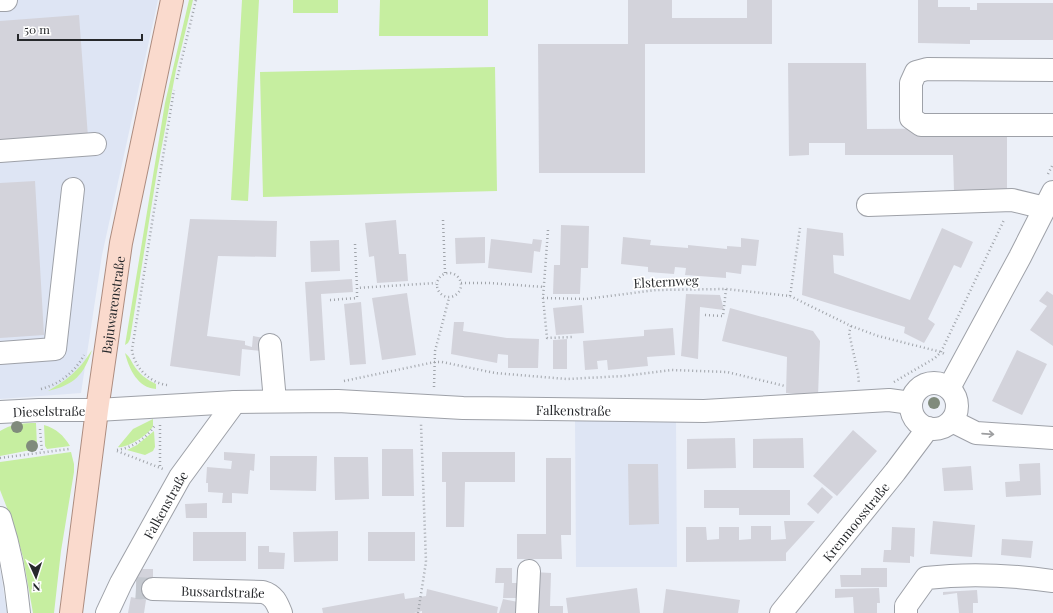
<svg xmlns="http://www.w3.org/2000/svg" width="1053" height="613" font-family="'Playfair Display',serif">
	<rect width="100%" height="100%" fill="#ecf0f8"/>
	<path fill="#dee5f4" d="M 0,0 L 158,0 L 102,255 L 81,393 L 0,399 Z
		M 575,420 L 676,420 L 677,567 L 576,567 Z
		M 0,568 L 1,574 L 7,613 L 0,613 Z"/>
	<path fill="#c6eea0" d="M 189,0 L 193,0 L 176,70 L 157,172 L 130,339 L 128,343 L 125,345 L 165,103 Z
		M 242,0 L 259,0 L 248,201 L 231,200 Z
		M 293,0 L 338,0 L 338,13 L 293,13 Z
		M 380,0 L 488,0 L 488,36 L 379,36 Z
		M 495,67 L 497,191 L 263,197 L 260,72 Z
		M 92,350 C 84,375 74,385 48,391 C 69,379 79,370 92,350 Z
		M 125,353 C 130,357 130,359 133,364 C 138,373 147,380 156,384 L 156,389 C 138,388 129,369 125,353 Z
		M 153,419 C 153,421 153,424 153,426 C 150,434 126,449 118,447 L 133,429 Z
		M 36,423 L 37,446 L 36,449 L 0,456 L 0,431 C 11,424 23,423 36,423 Z
		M 44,425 C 57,429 63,435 70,446 L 47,449 L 45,446 Z
		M 154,431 L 155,447 L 153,451 L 145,455 L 127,450 L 137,445 Z
		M 71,452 L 74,464 L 74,472 L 61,551 L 54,613 L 33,613 L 23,557 L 14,526 L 0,490 L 0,462 Z"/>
	<path fill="#d3d3db" d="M 628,0 L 672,0 L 672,18 L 747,18 L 747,0 L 772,0 L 772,44 L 645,44 L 645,173 L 539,173 L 538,44 L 628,44 Z
		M 918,0 L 938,0 L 938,7 L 970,7 L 970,10 L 977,10 L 977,3 L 1053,3 L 1053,40 L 970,40 L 970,44 L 918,43 Z
		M 79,15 L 88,137 L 0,143 L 0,21 Z
		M 788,63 L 866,63 L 867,129 L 1007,128 L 1007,191 L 954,192 L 953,155 L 845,155 L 845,143 L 809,143 L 809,155 L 789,156 Z
		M 35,181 L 44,335 L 0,338 L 0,183 Z
		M 190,219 L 277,221 L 276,257 L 218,256 L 207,336 L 245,341 L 245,345 L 252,347 L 253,336 L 264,338 L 261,351 L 242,349 L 240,376 L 170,366 Z
		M 396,220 L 399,254 L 406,254 L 408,281 L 377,283 L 374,256 L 369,257 L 365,223 Z
		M 561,225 L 589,226 L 588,268 L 581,268 L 580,294 L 553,294 L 554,265 L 560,265 Z
		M 807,228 L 843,233 L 844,256 L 833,255 L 834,273 L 910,300 L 942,228 L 973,242 L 961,268 L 954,265 L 928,319 L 935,324 L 924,343 L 904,333 L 905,327 L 802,295 Z
		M 485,237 L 485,263 L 456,264 L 455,238 Z
		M 623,237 L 651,240 L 650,245 L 688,248 L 688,245 L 727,249 L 727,246 L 741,247 L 741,238 L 759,240 L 756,266 L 742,265 L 741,274 L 726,272 L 726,278 L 685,275 L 686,268 L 675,267 L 674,274 L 648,272 L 648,267 L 621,264 Z
		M 491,239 L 532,244 L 533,239 L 542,240 L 540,252 L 534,251 L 532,273 L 488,268 Z
		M 339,240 L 340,271 L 311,272 L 310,241 Z
		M 352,279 L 353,292 L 321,294 L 325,360 L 310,361 L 305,282 Z
		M 1047,291 L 1053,295 L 1053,346 L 1030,330 L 1047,306 L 1039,301 Z
		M 407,293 L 416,355 L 382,360 L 372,298 Z
		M 686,294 L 720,295 L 724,310 L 700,307 L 698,359 L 681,356 Z
		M 361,302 L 366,364 L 350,365 L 344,304 Z
		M 582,305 L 584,333 L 556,335 L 553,308 Z
		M 730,308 L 813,331 L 820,341 L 818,396 L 786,393 L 787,357 L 722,341 Z
		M 454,322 L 464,322 L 463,331 L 507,338 L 539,339 L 538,368 L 508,368 L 508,355 L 498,354 L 497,363 L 451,354 Z
		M 673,328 L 675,355 L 647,357 L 648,366 L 608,370 L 607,360 L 597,361 L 598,369 L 585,370 L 583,341 L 644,336 L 644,330 Z
		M 567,339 L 567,369 L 553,369 L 553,340 Z
		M 1017,350 L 1047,364 L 1022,415 L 992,401 Z
		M 853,430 L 877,451 L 837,496 L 813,476 Z
		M 735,438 L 736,468 L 687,469 L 687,439 Z
		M 803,438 L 804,468 L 753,468 L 753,439 Z
		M 382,449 L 413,449 L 414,496 L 382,496 Z
		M 224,452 L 255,454 L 254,471 L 250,470 L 248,494 L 232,493 L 232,503 L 222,503 L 223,493 L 208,492 L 208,483 L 206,483 L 207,467 L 231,469 L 232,461 L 224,460 Z
		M 442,452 L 515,452 L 515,482 L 465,482 L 464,527 L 446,527 L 446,482 L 442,482 Z
		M 270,456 L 317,456 L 316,491 L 270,490 Z
		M 334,457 L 368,457 L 369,499 L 335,500 Z
		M 546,458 L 571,458 L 571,535 L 561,535 L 562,559 L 517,559 L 517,534 L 546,534 Z
		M 1040,463 L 1041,495 L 1006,497 L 1005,482 L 1020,481 L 1019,464 Z
		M 628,464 L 658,464 L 659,524 L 629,525 Z
		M 971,466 L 973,490 L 944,491 L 942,468 Z
		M 822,487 L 833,497 L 818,514 L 807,504 Z
		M 704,490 L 790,490 L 790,515 L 739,515 L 739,508 L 704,508 Z
		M 207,503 L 207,518 L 186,518 L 185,504 Z
		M 784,521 L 815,521 L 786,553 L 786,561 L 686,562 L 686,527 L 706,527 L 707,540 L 719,539 L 719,527 L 739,527 L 739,540 L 751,539 L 751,526 L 771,526 L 771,540 L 786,539 Z
		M 933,521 L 975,525 L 972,557 L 930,554 Z
		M 892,527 L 915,528 L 914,557 L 910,556 L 910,563 L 883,562 L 884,550 L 891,550 Z
		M 338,531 L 338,561 L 294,562 L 293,532 Z
		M 193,532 L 246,532 L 246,561 L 193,561 Z
		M 368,532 L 415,532 L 415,561 L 368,561 Z
		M 1002,539 L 1033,541 L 1031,558 L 1001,555 Z
		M 258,546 L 269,546 L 269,552 L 285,553 L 284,569 L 258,569 Z
		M 496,568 L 512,568 L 512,583 L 519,583 L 518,598 L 503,598 L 504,583 L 495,583 Z
		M 861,568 L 887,568 L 887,587 L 841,587 L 840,575 L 861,575 Z
		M 136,569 L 153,569 L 153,598 L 136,598 Z
		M 534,572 L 551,573 L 550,606 L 563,606 L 563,613 L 533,613 Z
		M 637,588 L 640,613 L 568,613 L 566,598 Z
		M 879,588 L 880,603 L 877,603 L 877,613 L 854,613 L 853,597 L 835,598 L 835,589 Z
		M 427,589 L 498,607 L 497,613 L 422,613 L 422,611 L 414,613 L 323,613 L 322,608 L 404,593 L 405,599 L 426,596 Z
		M 666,589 L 740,600 L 738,613 L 663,613 Z
		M 977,590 L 978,603 L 973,603 L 973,613 L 959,613 L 957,593 L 943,595 L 943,592 Z
		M 131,597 L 146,600 L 144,613 L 128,613 Z
		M 503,599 L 518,602 L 516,613 L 499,613 Z"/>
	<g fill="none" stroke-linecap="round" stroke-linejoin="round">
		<path stroke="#c4c8cf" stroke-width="22" stroke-dasharray="22 11" stroke-linecap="butt" d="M 136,588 L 153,589"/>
		<defs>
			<g id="minor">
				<path d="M 0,0 L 6,0"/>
				<path d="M 1053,70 L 927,69 L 916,72 L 911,83 L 911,118 L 921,125 L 1053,125"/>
				<path d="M 0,151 L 95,144"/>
				<path d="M 868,205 L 1012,200 L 1045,208"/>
				<path d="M 270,345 L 275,401"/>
				<path d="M 0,353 L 55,349 L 73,189"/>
				<circle cx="934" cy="406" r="23"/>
				<path d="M 949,388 L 1020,257 L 1053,192"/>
				<path id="s1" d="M 0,412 L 39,410 L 97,410 L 235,402 L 338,401 L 463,408 L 704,411 L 889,400 L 911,403"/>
				<path d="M 952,421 L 976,433 L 1053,438"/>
				<path d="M 0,518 C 10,549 16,581 19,613"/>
				<path id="s2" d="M 153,589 L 263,592 C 274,595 277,603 281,613"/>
				<path id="s3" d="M 107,613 L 121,583 L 180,477 L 235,402"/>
				<path d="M 527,613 L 529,571"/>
				<path id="s4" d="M 781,613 L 895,472 L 928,428"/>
				<path d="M 906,613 L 906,606 L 926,578 C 968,573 1011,575 1053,581"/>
			</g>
			<g id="major">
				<path id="s5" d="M 71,613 L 97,410 L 121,243 L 172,0"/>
			</g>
		</defs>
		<use href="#minor" stroke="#9ea1a8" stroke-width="24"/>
		<use href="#major" stroke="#ad8c7f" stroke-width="24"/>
		<path stroke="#a0a4aa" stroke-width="2.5" stroke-dasharray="1 3" stroke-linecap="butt" d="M 177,79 L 196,0
			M 1048,174 L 1053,164
			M 443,220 L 445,273
			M 548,230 L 543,298 L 547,338 L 573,337
			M 355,244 L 357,288
			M437 285a12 12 0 1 1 24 0a12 12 0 1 1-24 0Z
			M 461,283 L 489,283 L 544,287
			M 790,296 L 800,228
			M 543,298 L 586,299 L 656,290 L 726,289 L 790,296 L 851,326 L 878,336 L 941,352 L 946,355
			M 330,300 L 357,298 L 357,288 L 436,283
			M 705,315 L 723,316 L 726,289
			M 851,326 L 849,333 L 858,373 L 859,384
			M 344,381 L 435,362 L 442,362 L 495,373 L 567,379 L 624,376 L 672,370 L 727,372 L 785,386
			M 894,382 L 935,358 L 941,352 L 1004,220
			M 167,385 C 150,383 134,367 132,350 L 152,223 L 174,90
			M 434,387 L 435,351 L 449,298
			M 41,389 C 60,384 75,372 84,355
			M 160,425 L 160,468
			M 40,429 L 42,452
			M 117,450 C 132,448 147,438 155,425
			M 117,451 L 163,469
			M 0,458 L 69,449
			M 418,613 L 426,562 L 421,424"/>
		<use href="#minor" stroke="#fff" stroke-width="22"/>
		<use href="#major" stroke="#fadacd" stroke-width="22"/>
	</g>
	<g fill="#808b7c">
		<circle cx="934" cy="403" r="6"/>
		<circle cx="17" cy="427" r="6"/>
		<circle cx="32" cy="446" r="6"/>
	</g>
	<defs><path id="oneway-shaft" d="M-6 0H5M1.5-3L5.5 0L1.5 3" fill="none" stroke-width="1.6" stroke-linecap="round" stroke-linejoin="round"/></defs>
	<use stroke="#9d9ea0" href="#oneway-shaft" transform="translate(988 434) rotate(4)"/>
	<g text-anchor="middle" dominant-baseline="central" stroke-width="3.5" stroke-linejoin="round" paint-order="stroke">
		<g font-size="13" fill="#26282b" stroke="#fff">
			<text transform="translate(666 281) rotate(-3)">Elsternweg</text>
			<text stroke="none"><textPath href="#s5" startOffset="311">Bajuwarenstraße</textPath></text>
			<text stroke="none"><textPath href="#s1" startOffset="574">Falkenstraße</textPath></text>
			<text stroke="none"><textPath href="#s1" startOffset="49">Dieselstraße</textPath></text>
			<text stroke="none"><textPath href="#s3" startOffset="123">Falkenstraße</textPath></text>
			<text stroke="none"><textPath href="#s4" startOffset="118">Krenmoosstraße</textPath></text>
			<text stroke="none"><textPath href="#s2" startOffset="70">Bussardstraße</textPath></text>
		</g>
	</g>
	<g transform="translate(36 577) rotate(177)" stroke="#ffffff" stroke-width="3" paint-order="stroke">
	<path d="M0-3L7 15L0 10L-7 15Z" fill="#26282b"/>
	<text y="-6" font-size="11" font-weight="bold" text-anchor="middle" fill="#26282b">N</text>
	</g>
	<path d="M18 34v6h124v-6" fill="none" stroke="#26282b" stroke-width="2"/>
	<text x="24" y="34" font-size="12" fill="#26282b" stroke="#ffffff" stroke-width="3" paint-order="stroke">50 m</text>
</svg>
